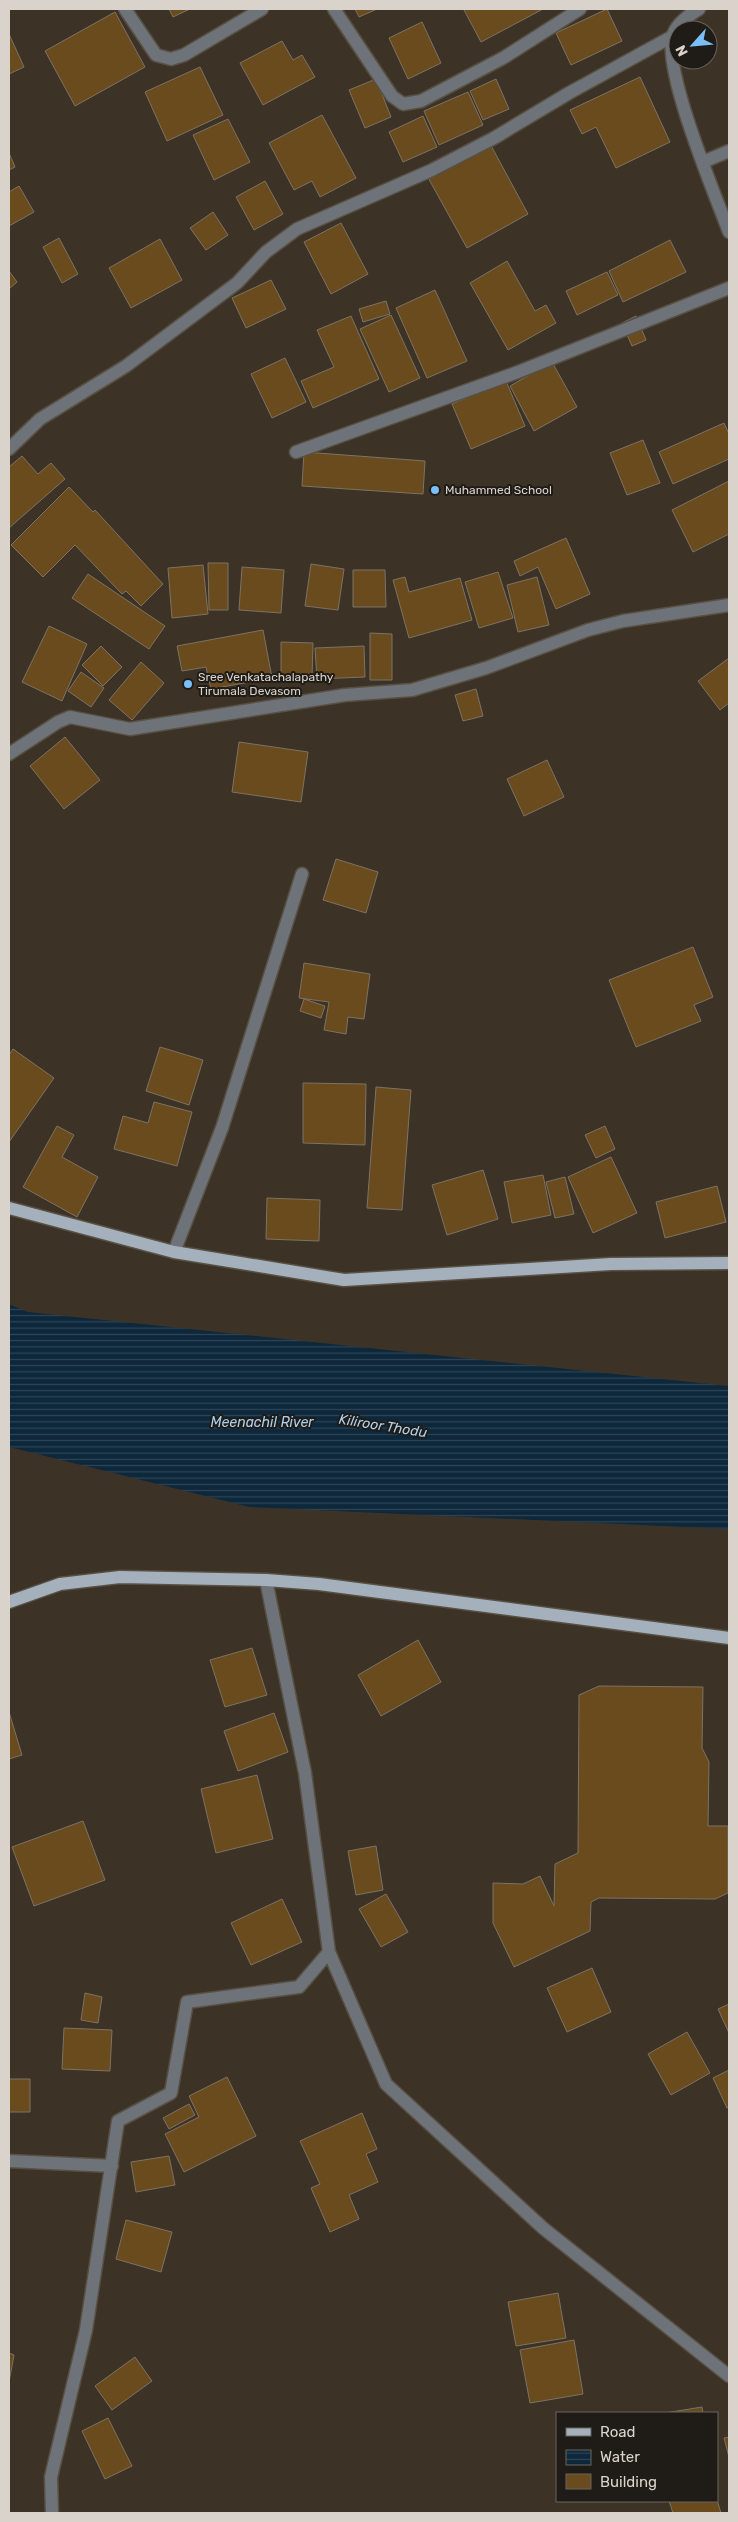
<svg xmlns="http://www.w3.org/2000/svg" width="738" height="2522" font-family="Rubik,sans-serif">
	<defs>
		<pattern id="water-rules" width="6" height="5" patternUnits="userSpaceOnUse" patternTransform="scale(1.25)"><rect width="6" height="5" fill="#0d273b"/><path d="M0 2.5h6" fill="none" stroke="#304556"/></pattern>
	</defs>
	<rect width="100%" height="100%" fill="#3c3326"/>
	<path fill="url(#water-rules)" d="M 9,1304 L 28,1312 L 729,1386 L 729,1529 L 249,1507 L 9,1447 Z"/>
	<path fill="#694b1e" stroke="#7d7264" d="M 169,9 L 190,9 L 173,17 Z
		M 355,9 L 377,9 L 359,17 Z
		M 467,9 L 543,9 L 481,42 L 464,10 Z
		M 607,9 L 622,41 L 571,65 L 556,33 Z
		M 115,12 L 145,67 L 75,106 L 45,51 Z
		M 422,22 L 441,63 L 408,79 L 389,38 Z
		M 9,34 L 24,67 L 9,74 Z
		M 282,41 L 293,60 L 302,55 L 315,77 L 263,105 L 240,63 Z
		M 200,67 L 223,115 L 167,141 L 145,92 Z
		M 640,77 L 670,142 L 616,168 L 596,127 L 582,134 L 570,110 Z
		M 376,79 L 391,117 L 365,128 L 349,90 Z
		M 496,79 L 509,109 L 483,120 L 470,91 Z
		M 468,92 L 483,125 L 439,145 L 424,111 Z
		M 322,115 L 356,178 L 320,197 L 312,181 L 294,190 L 269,143 Z
		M 423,116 L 437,147 L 403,162 L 389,132 Z
		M 228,119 L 250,162 L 214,180 L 193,135 Z
		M 488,140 L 528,214 L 467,248 L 426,174 Z
		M 9,153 L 15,167 L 9,170 Z
		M 265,181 L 283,214 L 254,230 L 236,197 Z
		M 19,186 L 34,212 L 9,226 L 9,192 Z
		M 213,212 L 228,235 L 206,250 L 190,228 Z
		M 341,223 L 368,274 L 331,294 L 304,242 Z
		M 59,238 L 78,274 L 62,283 L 43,247 Z
		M 160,239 L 182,280 L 131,308 L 109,268 Z
		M 670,240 L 686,272 L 623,302 L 609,271 Z
		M 507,261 L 535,311 L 546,305 L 556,323 L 508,350 L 470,283 Z
		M 9,271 L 17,282 L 9,289 Z
		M 607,272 L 618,295 L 577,315 L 566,291 Z
		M 271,280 L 286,309 L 246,328 L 232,298 Z
		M 435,290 L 467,361 L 427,378 L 396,308 Z
		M 386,301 L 390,314 L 363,322 L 359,309 Z
		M 391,315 L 420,378 L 389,392 L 360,329 Z
		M 351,316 L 379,379 L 313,408 L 301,381 L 334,367 L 317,330 Z
		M 636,316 L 646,340 L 632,346 L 622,323 Z
		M 285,358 L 306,402 L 272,418 L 251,374 Z
		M 552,362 L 577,407 L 534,431 L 510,386 Z
		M 506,381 L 525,426 L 471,449 L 452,404 Z
		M 724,423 L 729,434 L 729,459 L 673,484 L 659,452 Z
		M 643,440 L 660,483 L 627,495 L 610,453 Z
		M 304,452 L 425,461 L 423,494 L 302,486 Z
		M 22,456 L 38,474 L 51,463 L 65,479 L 9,528 L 9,467 Z
		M 729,481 L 729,534 L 693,552 L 672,510 Z
		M 69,487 L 93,512 L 95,510 L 163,584 L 141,606 L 126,591 L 122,594 L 75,545 L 43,577 L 11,545 Z
		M 566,538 L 590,594 L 556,609 L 538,567 L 520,576 L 514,561 Z
		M 208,563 L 228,563 L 228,610 L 209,610 Z
		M 311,564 L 344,569 L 338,610 L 305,606 Z
		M 203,565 L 208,614 L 172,618 L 168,568 Z
		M 242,567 L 284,570 L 281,613 L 239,610 Z
		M 353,570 L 385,570 L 386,607 L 353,607 Z
		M 498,572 L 513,618 L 479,628 L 465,582 Z
		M 88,574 L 165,626 L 149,649 L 72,598 Z
		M 405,577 L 409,592 L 460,578 L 472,620 L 409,638 L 393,580 Z
		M 537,577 L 549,625 L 518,632 L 507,585 Z
		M 49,626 L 87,644 L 62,701 L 22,682 Z
		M 263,630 L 272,678 L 211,689 L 206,667 L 182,671 L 177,646 Z
		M 370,633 L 392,634 L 392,680 L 370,680 Z
		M 281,642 L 313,643 L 312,679 L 281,678 Z
		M 101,646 L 122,667 L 103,686 L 82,665 Z
		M 364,646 L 365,677 L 317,679 L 315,648 Z
		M 729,658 L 729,703 L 720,710 L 698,681 Z
		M 141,662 L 164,683 L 132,720 L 109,700 Z
		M 81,672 L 104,688 L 91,707 L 68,691 Z
		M 476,689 L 483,716 L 463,721 L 455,695 Z
		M 65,737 L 100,780 L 64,809 L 30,766 Z
		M 239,742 L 308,752 L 301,802 L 232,792 Z
		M 547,760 L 564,797 L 524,816 L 507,779 Z
		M 336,859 L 378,872 L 366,913 L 323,900 Z
		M 693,947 L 713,997 L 694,1005 L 701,1021 L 636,1047 L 609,980 Z
		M 304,963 L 370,974 L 364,1019 L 348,1017 L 346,1034 L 324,1030 L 329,1002 L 299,998 Z
		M 304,999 L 325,1006 L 321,1018 L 300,1011 Z
		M 160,1047 L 203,1060 L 189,1105 L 146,1091 Z
		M 13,1049 L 54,1078 L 9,1142 L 9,1055 Z
		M 303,1083 L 366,1084 L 365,1145 L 303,1143 Z
		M 376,1087 L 411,1090 L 402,1210 L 367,1208 Z
		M 154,1102 L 192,1112 L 177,1166 L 114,1149 L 123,1116 L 148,1123 Z
		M 57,1126 L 74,1135 L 62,1157 L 98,1177 L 77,1217 L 23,1187 Z
		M 605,1126 L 615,1149 L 596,1158 L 585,1135 Z
		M 611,1157 L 637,1213 L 593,1233 L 568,1177 Z
		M 483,1170 L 498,1219 L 447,1235 L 432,1185 Z
		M 543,1175 L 551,1215 L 512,1223 L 504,1182 Z
		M 565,1177 L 574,1214 L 555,1218 L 546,1182 Z
		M 717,1186 L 726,1222 L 665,1238 L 656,1202 Z
		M 267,1198 L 320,1200 L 319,1241 L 266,1239 Z
		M 418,1640 L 441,1682 L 381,1716 L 358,1675 Z
		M 252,1648 L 267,1695 L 225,1707 L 210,1660 Z
		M 599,1686 L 703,1687 L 702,1748 L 709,1762 L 708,1826 L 728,1826 L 728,1893 L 715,1899 L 599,1898 L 591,1902 L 590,1931 L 514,1967 L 493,1923 L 493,1883 L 523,1884 L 540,1876 L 554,1906 L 555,1864 L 578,1853 L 579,1695 Z
		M 9,1712 L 22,1755 L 9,1759 Z
		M 274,1713 L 288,1752 L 238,1771 L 224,1731 Z
		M 257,1775 L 273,1839 L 216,1853 L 201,1789 Z
		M 83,1821 L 105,1880 L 34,1906 L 12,1847 Z
		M 376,1846 L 383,1890 L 356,1895 L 348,1851 Z
		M 386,1894 L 408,1932 L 381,1947 L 359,1909 Z
		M 282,1899 L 302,1942 L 251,1965 L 231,1923 Z
		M 592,1968 L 611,2012 L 567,2032 L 547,1988 Z
		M 85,1993 L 102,1997 L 98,2023 L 81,2020 Z
		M 729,2004 L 729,2033 L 718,2009 Z
		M 64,2028 L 112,2030 L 110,2071 L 62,2069 Z
		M 687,2032 L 710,2073 L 671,2095 L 648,2054 Z
		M 729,2070 L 729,2107 L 727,2108 L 713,2078 Z
		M 227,2077 L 256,2136 L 184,2172 L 165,2134 L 199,2117 L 189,2096 Z
		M 9,2079 L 30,2079 L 30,2112 L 9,2112 Z
		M 189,2104 L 195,2115 L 169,2129 L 163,2118 Z
		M 362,2113 L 377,2149 L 366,2154 L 378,2182 L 349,2195 L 359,2219 L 330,2232 L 311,2188 L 320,2184 L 300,2141 Z
		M 169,2156 L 175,2185 L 136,2192 L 131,2162 Z
		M 126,2220 L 172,2232 L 161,2272 L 116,2259 Z
		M 558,2293 L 566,2338 L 516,2346 L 508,2302 Z
		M 574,2340 L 583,2394 L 530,2403 L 520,2350 Z
		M 9,2353 L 14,2355 L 9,2382 Z
		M 135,2357 L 152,2381 L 112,2410 L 95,2386 Z
		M 702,2407 L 703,2413 L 665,2413 Z
		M 108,2418 L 132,2466 L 105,2479 L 82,2431 Z
		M 729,2437 L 729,2457 L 724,2438 Z
		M 717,2500 L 721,2513 L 673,2513 L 669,2501 Z"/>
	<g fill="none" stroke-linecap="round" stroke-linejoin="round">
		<defs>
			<path id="minor" d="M 125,9 L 156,55 L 171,59 L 184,55 L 262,9
				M 334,9 L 392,96 L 403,104 L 421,101 L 503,58 L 580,9
				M 699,9 C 689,15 677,23 673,35 C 662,69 715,194 729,232
				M 703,162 L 729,151
				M 9,449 L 40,419 L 126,366 L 237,283 L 266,252 L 297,229 L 432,170 L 494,138 L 569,93 L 673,36
				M 296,452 L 518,372 L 729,288
				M 9,754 L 58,722 L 70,717 L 130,729 L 345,695 L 412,690 L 486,668 L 588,630 L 623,621 L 729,605
				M 174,1252 L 222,1128 L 302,874
				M 329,1952 L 386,2084 L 543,2228 L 729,2376
				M 9,2161 L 112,2166
				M 52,2513 L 51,2477 L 86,2330 L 118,2121 L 171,2093 L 187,2002 L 299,1987 L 329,1952 L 305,1773 L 266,1580"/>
			<path id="major" d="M 9,1208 L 174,1252 L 344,1280 L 611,1264 L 729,1263
				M 9,1602 L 60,1584 L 120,1577 L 266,1580 L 319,1584 L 729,1638"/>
		</defs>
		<use href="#minor" stroke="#585044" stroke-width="15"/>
		<use href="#major" stroke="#585044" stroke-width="15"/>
		<use href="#minor" stroke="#6d7378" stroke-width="12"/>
		<use href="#major" stroke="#a4b0bb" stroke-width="12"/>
	</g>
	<g fill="#7abff8" stroke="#1f1b16" stroke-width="2">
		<circle cx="435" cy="490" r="5"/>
		<circle cx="188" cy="684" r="5"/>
	</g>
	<g text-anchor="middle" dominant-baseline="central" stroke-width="4" stroke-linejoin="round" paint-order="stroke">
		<g font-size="12" fill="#d9d3cb" stroke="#1f1b16" text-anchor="start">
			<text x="445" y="490">Muhammed School</text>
			<text x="198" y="677">Sree Venkatachalapathy<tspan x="198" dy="14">Tirumala Devasom</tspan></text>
		</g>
		<g font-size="14" font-style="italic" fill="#aad0f0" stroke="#1f1b16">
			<text x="262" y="1422">Meenachil River</text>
			<text transform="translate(383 1426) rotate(9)">Kiliroor Thodu</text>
		</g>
	</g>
	<rect width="738" height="2522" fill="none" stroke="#d9d3cb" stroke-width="20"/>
	<rect x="556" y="2412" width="162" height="90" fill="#1f1b16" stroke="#69655e"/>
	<rect x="566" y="2428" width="25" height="8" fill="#a4b0bb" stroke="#69655e"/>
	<text x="600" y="2437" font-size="15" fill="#d9d3cb">Road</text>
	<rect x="566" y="2450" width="25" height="15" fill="url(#water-rules)" stroke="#69655e"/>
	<text x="600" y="2462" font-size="15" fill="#d9d3cb">Water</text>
	<rect x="566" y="2474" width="25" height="15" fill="#694b1e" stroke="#69655e"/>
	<text x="600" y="2487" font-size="15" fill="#d9d3cb">Building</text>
	<g transform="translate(693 45) rotate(243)"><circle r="24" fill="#1f1b16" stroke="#69655e"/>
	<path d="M0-4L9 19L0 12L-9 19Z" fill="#7abff8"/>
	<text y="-8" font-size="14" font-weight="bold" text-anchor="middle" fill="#d9d3cb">N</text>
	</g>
</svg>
